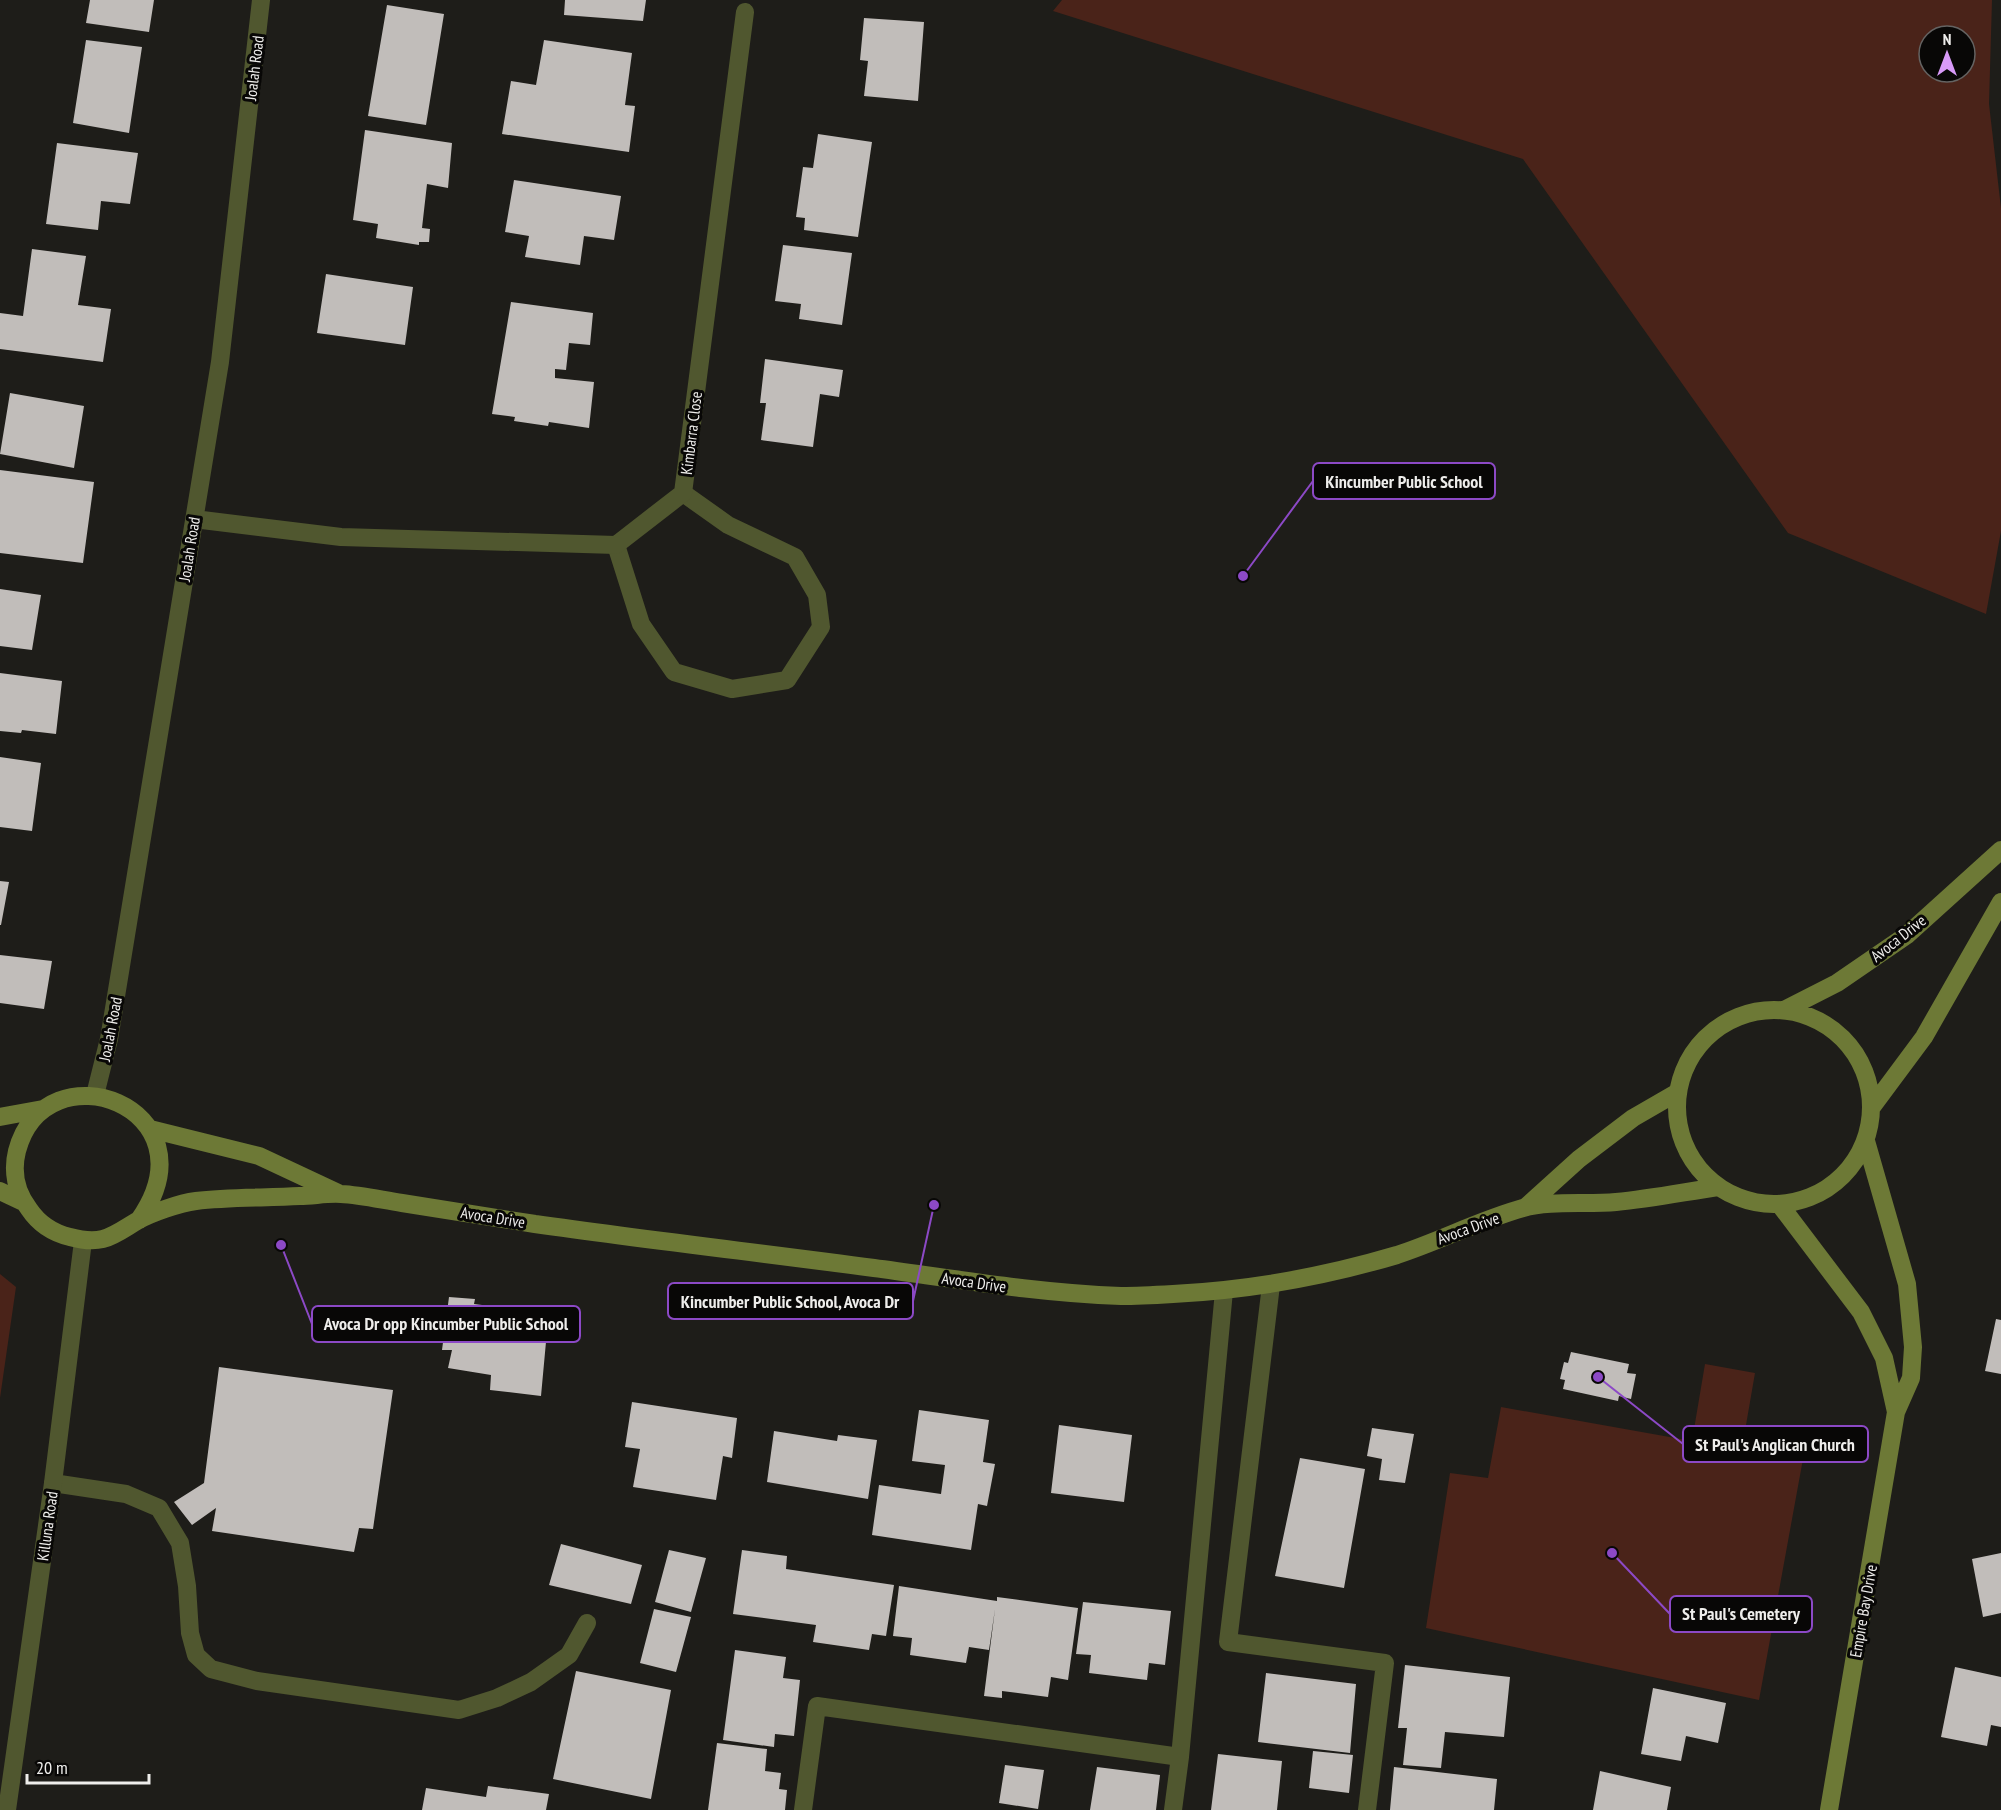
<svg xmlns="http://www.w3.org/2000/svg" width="2001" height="1810" font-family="'PT Sans Narrow',sans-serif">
	<rect width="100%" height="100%" fill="#1e1d19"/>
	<path fill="#4a2319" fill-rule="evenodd" d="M 1062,0 L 1992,0 L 1989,104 L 2001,208 L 2001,531 L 1986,614 L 1788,533 L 1523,159 L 1053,11 ZM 1929,36 L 1965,36 L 1965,72 L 1929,72 Z
		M 0,1274 L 16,1287 L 0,1398 Z
		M 1705,1364 L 1755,1373 L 1746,1425 L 1807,1437 L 1759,1700 L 1426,1628 L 1450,1473 L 1488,1478 L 1501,1407 L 1692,1441 Z"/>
	<path fill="#c1bdba" d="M 90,0 L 154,0 L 149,32 L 86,23 Z
		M 565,0 L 646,0 L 643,21 L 564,15 Z
		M 387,5 L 444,14 L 426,125 L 368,116 Z
		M 864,18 L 924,22 L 918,101 L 864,96 L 868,61 L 860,60 Z
		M 86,40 L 142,47 L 129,133 L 73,123 Z
		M 544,40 L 632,53 L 625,105 L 635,106 L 629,152 L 502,134 L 511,81 L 536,85 Z
		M 365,130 L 452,143 L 448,188 L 427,184 L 422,228 L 430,229 L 429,242 L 419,242 L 419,245 L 376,238 L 378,224 L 353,220 Z
		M 818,134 L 872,142 L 858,237 L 804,230 L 805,218 L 796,217 L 803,167 L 813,168 Z
		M 57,143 L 138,153 L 130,204 L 101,201 L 98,230 L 46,224 Z
		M 514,180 L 621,196 L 614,240 L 584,236 L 580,265 L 525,257 L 529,236 L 505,232 Z
		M 783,245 L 852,253 L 842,325 L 799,319 L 801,304 L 775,301 Z
		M 32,249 L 86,256 L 78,305 L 111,309 L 103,362 L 0,349 L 0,313 L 23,316 Z
		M 326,274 L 413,287 L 405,345 L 317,333 Z
		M 511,302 L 593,313 L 590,345 L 569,343 L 566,370 L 555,369 L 555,378 L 594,382 L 589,428 L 549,422 L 548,426 L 514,421 L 515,417 L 492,414 Z
		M 765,359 L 843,370 L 839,397 L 820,394 L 813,447 L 761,440 L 766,403 L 760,403 Z
		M 10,393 L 84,406 L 74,468 L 0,454 Z
		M 0,470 L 94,482 L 83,563 L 0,553 Z
		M 0,589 L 41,595 L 32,650 L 0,646 Z
		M 0,673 L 62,681 L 56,734 L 22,730 L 21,733 L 0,731 Z
		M 0,757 L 41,763 L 32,831 L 0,827 Z
		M 0,881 L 9,882 L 1,925 L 0,925 Z
		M 0,955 L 52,961 L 44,1009 L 0,1003 Z
		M 449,1297 L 475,1299 L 474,1304 L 482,1305 L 480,1322 L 547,1331 L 541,1396 L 490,1390 L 491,1375 L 448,1368 L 452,1350 L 442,1350 Z
		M 1996,1319 L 2001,1320 L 2001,1374 L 1985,1371 Z
		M 1571,1352 L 1629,1364 L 1627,1373 L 1636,1374 L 1631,1399 L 1619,1396 L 1618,1401 L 1563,1389 L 1565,1380 L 1560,1379 L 1564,1362 L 1568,1363 Z
		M 219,1367 L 393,1390 L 373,1529 L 359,1528 L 354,1552 L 212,1531 L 216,1508 L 192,1525 L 174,1502 L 204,1483 Z
		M 632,1402 L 737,1418 L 732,1458 L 723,1456 L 716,1500 L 633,1487 L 640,1449 L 625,1447 Z
		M 919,1410 L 989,1420 L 983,1462 L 995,1464 L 987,1506 L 978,1504 L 971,1550 L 872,1535 L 879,1485 L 941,1494 L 945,1465 L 912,1461 Z
		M 1059,1425 L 1132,1435 L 1124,1502 L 1051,1493 Z
		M 1372,1428 L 1414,1434 L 1405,1483 L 1379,1480 L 1382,1459 L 1367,1456 Z
		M 774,1431 L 837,1441 L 838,1435 L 877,1440 L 868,1499 L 767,1482 Z
		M 1300,1458 L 1365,1469 L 1344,1588 L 1275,1576 Z
		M 561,1544 L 642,1565 L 631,1604 L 549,1585 Z
		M 669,1550 L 706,1558 L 691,1612 L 655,1602 Z
		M 742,1550 L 787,1556 L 786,1569 L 894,1585 L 886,1636 L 872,1634 L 869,1650 L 813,1642 L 816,1625 L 733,1614 Z
		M 2001,1553 L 2001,1613 L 1983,1617 L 1972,1559 Z
		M 899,1586 L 997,1601 L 997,1597 L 1078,1608 L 1068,1680 L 1051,1677 L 1048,1697 L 1002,1691 L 1002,1698 L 984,1696 L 995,1609 L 989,1650 L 969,1647 L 966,1663 L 910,1655 L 912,1638 L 893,1636 Z
		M 1083,1602 L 1171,1611 L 1165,1665 L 1149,1663 L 1147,1680 L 1089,1673 L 1091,1655 L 1076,1654 Z
		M 654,1609 L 691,1617 L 676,1672 L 640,1663 Z
		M 735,1650 L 786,1657 L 783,1678 L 800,1680 L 794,1736 L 775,1734 L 774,1747 L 723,1740 Z
		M 1405,1665 L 1510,1677 L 1504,1737 L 1445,1732 L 1441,1768 L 1403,1765 L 1407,1728 L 1398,1728 Z
		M 1955,1667 L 2001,1677 L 2001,1727 L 1991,1725 L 1987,1746 L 1941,1737 Z
		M 576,1671 L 671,1690 L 651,1799 L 553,1779 Z
		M 1266,1673 L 1356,1684 L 1350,1753 L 1258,1742 Z
		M 1653,1688 L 1726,1703 L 1718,1743 L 1686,1736 L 1681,1761 L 1641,1754 Z
		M 717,1743 L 767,1749 L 765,1771 L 781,1773 L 779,1789 L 787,1790 L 785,1810 L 708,1810 Z
		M 1313,1751 L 1353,1755 L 1349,1793 L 1309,1788 Z
		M 1218,1754 L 1282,1761 L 1277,1810 L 1211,1810 Z
		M 1005,1765 L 1044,1770 L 1038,1809 L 999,1803 Z
		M 1097,1767 L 1160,1775 L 1156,1810 L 1090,1810 Z
		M 1394,1767 L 1497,1779 L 1494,1810 L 1390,1810 Z
		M 1600,1771 L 1671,1787 L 1667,1810 L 1593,1810 Z
		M 488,1786 L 549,1794 L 546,1810 L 422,1810 L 426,1788 L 486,1797 Z"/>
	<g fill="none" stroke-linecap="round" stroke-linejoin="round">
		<path stroke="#50572f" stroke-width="18" d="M 616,545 L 641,624 L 674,672 L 732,689 L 787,680 L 821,627 L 817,595 L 795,557 L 728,525 L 683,493
			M 1271,1285 L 1228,1642 L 1385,1663 L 1367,1810
			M 53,1483 L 126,1494 L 159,1508 L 180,1543 L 187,1586 L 190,1633 L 196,1655 L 211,1669 L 257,1681 L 459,1710 L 497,1698 L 531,1682 L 569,1655 L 587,1623
			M 803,1810 L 817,1706 L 1180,1757
			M 1173,1810 L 1180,1757 L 1224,1291"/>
		<path stroke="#50572f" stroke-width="18" d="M 194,519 L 341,537 L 616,545 L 683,493 L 745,12
			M 95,1095 L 109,1039 L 220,362 L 261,0
			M 7,1810 L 53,1483 L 83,1241"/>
		<path stroke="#6d7936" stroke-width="18" d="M1677 1107a97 97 0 1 1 194 0a97 97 0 1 1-194 0Z
			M 1784,1010 L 1837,983 L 1907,935 L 2001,850
			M 1872,1107 L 1924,1037 L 2001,902
			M 0,1117 L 43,1109
			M 150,1129 L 259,1156 L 338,1193
			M 0,1191 L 23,1202
			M 1780,1205 L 1861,1312 L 1884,1358 L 1896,1412
			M 1527,1206 L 1579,1159 L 1633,1118 L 1678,1092
			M 139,1220 C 218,1107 45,1044 17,1151 C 12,1171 16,1192 29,1209 C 39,1224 53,1233 70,1237 C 103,1246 112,1236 137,1221 C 151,1213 180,1203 196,1201 C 229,1197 266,1198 300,1196 C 313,1196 327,1193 341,1194 C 361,1195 382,1200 402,1203 C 447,1210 491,1217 535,1224 C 648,1240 761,1253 874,1268 C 956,1279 1038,1293 1121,1296 C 1139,1296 1156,1295 1173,1294 C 1250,1290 1323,1277 1397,1255 C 1440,1241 1480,1220 1523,1208 C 1550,1200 1588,1205 1616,1202 C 1650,1199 1684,1192 1718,1187
			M 1829,1810 L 1896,1412 L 1911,1378 L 1913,1347 L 1907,1284 L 1866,1141"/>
	</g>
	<g text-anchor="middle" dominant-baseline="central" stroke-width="6" stroke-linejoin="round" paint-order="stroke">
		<g font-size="16" fill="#eeedeb" stroke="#080706">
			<text transform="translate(254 68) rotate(-83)">Joalah Road</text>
			<text transform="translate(691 433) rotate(-83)">Kimbarra Close</text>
			<text transform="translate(189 549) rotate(-81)">Joalah Road</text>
			<text transform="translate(1898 938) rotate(-38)">Avoca Drive</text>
			<text transform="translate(110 1029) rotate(-79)">Joalah Road</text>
			<text transform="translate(493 1217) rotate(9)">Avoca Drive</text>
			<text transform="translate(1468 1228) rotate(-20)">Avoca Drive</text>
			<text transform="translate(974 1282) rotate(8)">Avoca Drive</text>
			<text transform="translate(47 1526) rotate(-82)">Killuna Road</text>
			<text transform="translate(1863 1611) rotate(-80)">Empire Bay Drive</text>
		</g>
	</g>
	<path fill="none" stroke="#8c49c6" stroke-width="2" d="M1243 576L1313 481M934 1205L913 1301M281 1245L312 1324M1598 1377L1683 1444M1612 1553L1670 1614"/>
	<g fill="#8c49c6" stroke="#080706" stroke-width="2">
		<circle cx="1243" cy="576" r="6"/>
		<circle cx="934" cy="1205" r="6"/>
		<circle cx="281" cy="1245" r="6"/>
		<circle cx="1598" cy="1377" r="6"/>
		<circle cx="1612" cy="1553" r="6"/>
	</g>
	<g fill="#080706" stroke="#8c49c6" stroke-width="2">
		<rect x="1313" y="463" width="182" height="36" rx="6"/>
		<rect x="668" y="1283" width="245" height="36" rx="6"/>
		<rect x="312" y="1306" width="268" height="36" rx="6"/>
		<rect x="1683" y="1426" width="185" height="36" rx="6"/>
		<rect x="1670" y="1596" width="142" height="36" rx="6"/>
	</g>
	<g font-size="18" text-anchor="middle" font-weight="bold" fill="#eeedeb">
		<text x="1404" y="488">Kincumber Public School</text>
		<text x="790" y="1308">Kincumber Public School, Avoca Dr</text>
		<text x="446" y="1330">Avoca Dr opp Kincumber Public School</text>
		<text x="1775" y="1451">St Paul's Anglican Church</text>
		<text x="1741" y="1620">St Paul's Cemetery</text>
	</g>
	<g transform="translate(1947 54)"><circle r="28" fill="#080706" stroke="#646362" stroke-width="1.5"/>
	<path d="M0-4.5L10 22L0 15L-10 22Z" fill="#d89af8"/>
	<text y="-9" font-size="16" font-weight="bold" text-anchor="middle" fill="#eeedeb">N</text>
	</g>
	<path d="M27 1774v9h122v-9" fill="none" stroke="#eeedeb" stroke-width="3"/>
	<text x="36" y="1774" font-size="18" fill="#eeedeb" stroke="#080706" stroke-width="4.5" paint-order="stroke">20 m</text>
</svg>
